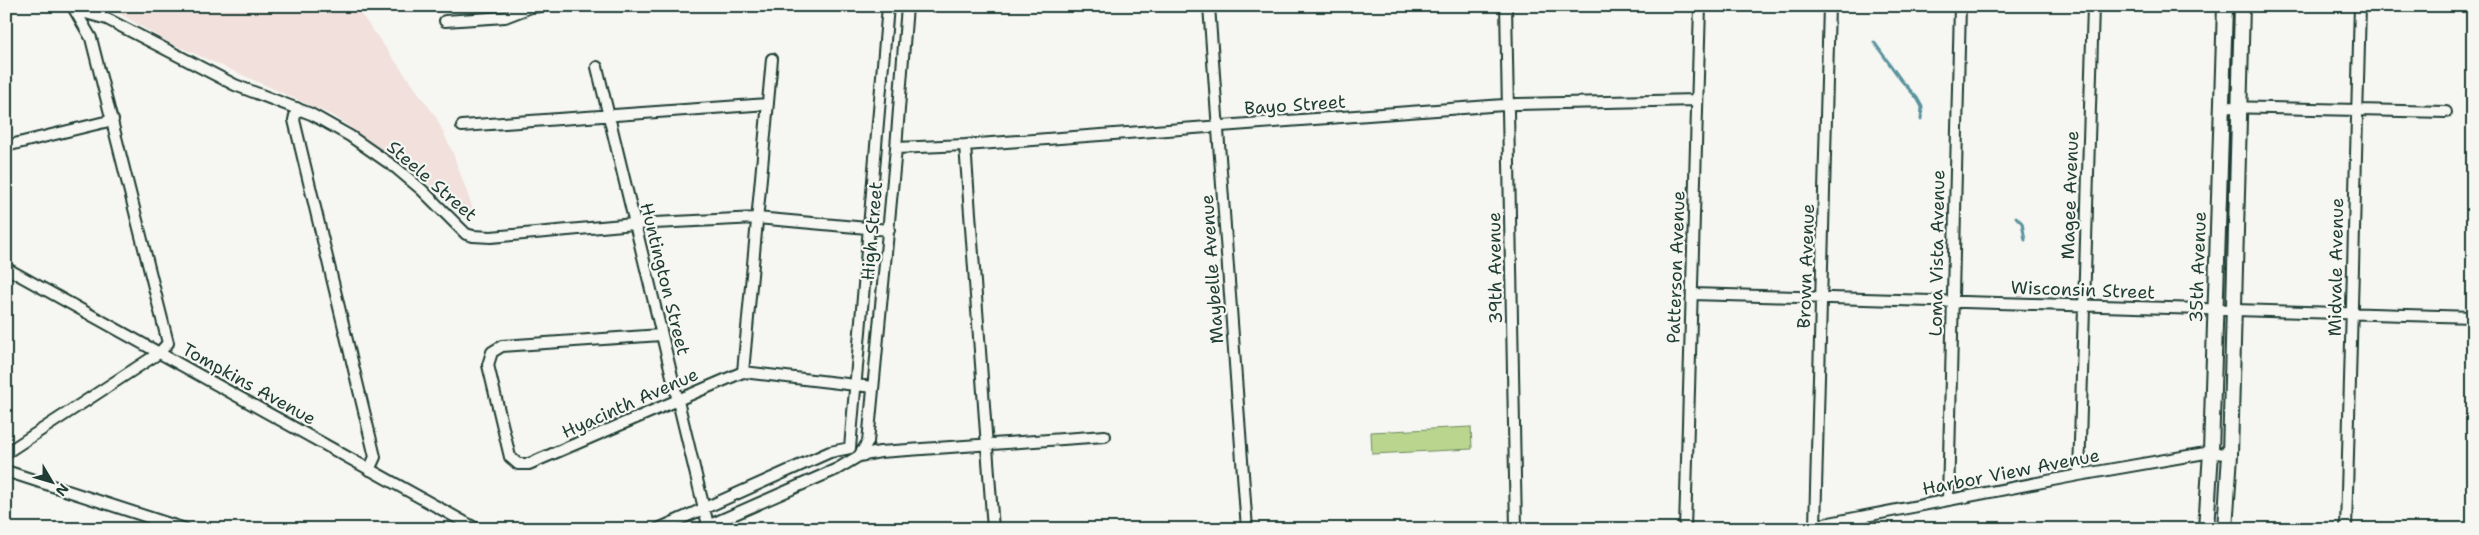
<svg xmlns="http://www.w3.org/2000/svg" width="2479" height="535" font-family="'Shantell Sans',sans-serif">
	<rect width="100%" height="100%" fill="#f6f6f2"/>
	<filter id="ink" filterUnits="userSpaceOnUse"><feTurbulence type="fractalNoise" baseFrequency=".02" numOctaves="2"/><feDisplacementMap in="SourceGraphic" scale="10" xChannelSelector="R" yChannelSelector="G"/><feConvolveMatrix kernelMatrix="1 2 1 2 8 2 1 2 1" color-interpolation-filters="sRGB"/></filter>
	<g filter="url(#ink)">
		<path fill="#f1e0db" d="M 107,6 L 355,6 L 436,117 L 452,151 L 474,212 L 470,222 L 422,178 L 336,117 L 164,40 Z"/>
		<path fill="#bad68e" stroke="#6c8a61" d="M 1471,427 L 1472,449 L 1372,454 L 1371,432 Z"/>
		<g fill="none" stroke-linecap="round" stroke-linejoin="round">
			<path stroke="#5a939d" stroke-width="3" d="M 1874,42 L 1901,80 L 1917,98 L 1922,107 L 1921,119
				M 2016,217 L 2022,223 L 2025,240"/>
			<defs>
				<path id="minor" d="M 1209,6 L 1247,529
					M 1506,6 L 1516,529
					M 75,10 L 107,19 L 235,85 L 311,114 L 350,136 L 396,168 L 422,190 L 466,234 L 473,236 L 491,237 L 634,224 L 757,218 L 889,230
					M 445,21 L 505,17 L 531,7 L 541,6
					M 597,67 L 709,529
					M 2222,107 L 2446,112
					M 297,108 L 294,120 L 375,457 L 369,470
					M 462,126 L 768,104
					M 965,145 L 993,529
					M 6,146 L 113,120
					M 896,148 L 965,145 L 1517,104 L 1697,100
					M 6,268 L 477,529
					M 1692,294 L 2473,317
					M 661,335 L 502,346 L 492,352 L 488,365 L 510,457 L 518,464 L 529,464 L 743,372 L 873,387
					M 743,372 L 772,59
					M 850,448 L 888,6
					M 6,453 L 159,353 L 168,343 L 91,38 L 73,7
					M 859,456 L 868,442 L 896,148 L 907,6
					M 6,471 L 185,529
					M 2079,475 L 2093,6
					M 1948,500 L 1960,6
					M 1815,526 L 1829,6
					M 703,528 L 837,469 L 859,456 L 880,452 L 1105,436
					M 658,529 L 830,452 L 850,448
					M 1685,529 L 1700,6
					M 1798,529 L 2079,475 L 2211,452 L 2230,455
					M 2346,529 L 2360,6"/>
				<path id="major" d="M 2206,529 L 2211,452 L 2225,6
					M 2225,529 L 2230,455 L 2242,6"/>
			</defs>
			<use href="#minor" stroke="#1f3d34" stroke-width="14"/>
			<use href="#major" stroke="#1f3d34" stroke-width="18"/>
			<use href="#minor" stroke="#f6f6f2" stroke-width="10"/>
			<use href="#major" stroke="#f6f6f2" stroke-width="14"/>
		</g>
	</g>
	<g text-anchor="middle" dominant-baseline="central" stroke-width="4.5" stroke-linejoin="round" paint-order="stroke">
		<g font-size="18" fill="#1f3d34" stroke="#f6f6f2">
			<text transform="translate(1295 105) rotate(-4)">Bayo Street</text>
			<text transform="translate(432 181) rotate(41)">Steele Street</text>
			<text transform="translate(2070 195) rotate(-88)">Magee Avenue</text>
			<text transform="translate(872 231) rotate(-85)">High Street</text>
			<text transform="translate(1937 253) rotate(-89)">Loma Vista Avenue</text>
			<text transform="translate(1806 266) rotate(-88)">Brown Avenue</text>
			<text transform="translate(1676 267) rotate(-88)">Patterson Avenue</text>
			<text transform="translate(2198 267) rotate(-88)">35th Avenue</text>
			<text transform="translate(2336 267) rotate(-89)">Midvale Avenue</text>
			<text transform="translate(1495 268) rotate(-91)">39th Avenue</text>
			<text transform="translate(1212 269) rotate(-94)">Maybelle Avenue</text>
			<text transform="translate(665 279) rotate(76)">Huntington Street</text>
			<text transform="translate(2083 290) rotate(2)">Wisconsin Street</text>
			<text transform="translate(249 384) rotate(29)">Tompkins Avenue</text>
			<text transform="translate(630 403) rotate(-24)">Hyacinth Avenue</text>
			<text transform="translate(2011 472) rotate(-11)">Harbor View Avenue</text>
		</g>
	</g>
	<rect width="2479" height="535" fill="none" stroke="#f6f6f2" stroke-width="25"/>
	<rect x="12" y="12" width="2454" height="510" fill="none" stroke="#1f3d34" stroke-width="2" filter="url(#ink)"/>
	<g transform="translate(52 482) rotate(128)" stroke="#f6f6f2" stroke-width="4" paint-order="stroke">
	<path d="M0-4L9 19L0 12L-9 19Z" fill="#1f3d34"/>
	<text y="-8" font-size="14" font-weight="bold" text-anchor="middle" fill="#1f3d34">N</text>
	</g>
</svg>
